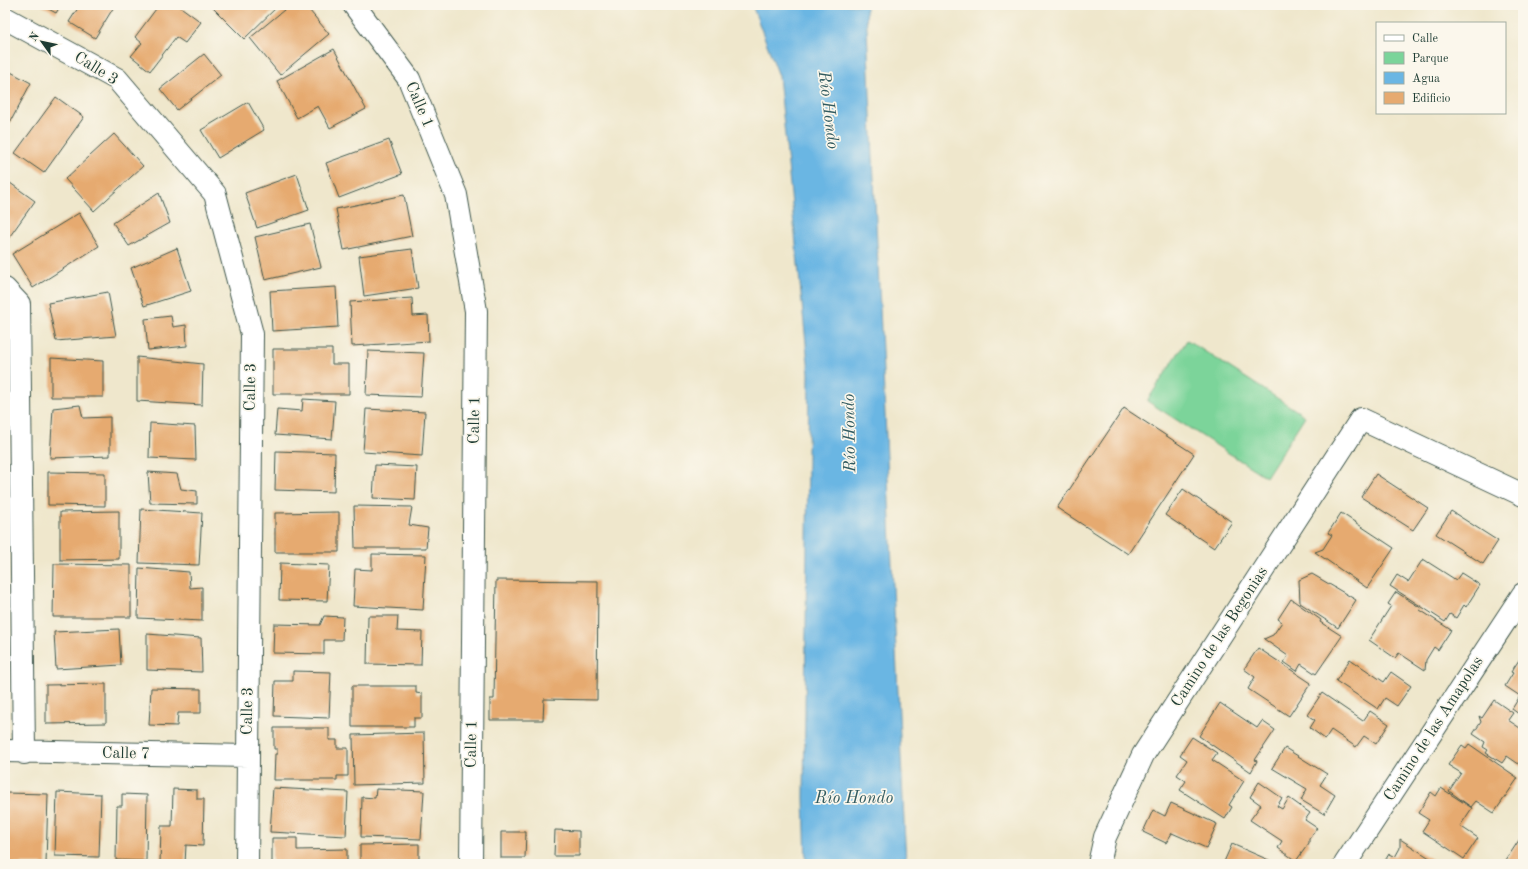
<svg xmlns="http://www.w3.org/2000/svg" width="1528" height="869" font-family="'Old Standard TT',serif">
	<rect width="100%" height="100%" fill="#fbf7ec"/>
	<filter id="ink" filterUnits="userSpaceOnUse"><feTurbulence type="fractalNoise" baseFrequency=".025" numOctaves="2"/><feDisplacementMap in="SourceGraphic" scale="8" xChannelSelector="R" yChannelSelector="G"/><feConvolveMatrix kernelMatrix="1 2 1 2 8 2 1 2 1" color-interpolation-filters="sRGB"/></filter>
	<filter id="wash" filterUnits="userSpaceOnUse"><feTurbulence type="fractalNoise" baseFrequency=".012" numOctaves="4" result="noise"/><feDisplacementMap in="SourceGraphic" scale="16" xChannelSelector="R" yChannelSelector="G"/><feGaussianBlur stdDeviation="0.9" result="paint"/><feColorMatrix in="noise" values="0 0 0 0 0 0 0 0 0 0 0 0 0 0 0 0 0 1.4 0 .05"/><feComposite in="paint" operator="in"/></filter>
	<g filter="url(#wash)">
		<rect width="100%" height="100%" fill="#efe7cc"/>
		<path fill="#7bd49a" stroke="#4d8867" d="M 1187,340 L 1305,416 L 1266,477 L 1147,401 Z"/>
		<path fill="#6bb6e3" stroke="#457a8c" d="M 752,5 L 865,5 L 866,8 L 906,864 L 806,864 L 804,798 L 809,373 L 779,76 Z"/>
		<g id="blocks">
			<path fill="#e6aa70" d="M 41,5 L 61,5 L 56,13 Z
				M 80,5 L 115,5 L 95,38 L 69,22 Z
				M 159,5 L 178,5 L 201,22 L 185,43 L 176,37 L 150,71 L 131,56 L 142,43 L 135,37 Z
				M 217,5 L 279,5 L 244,39 L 213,8 Z
				M 290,5 L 305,5 L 329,34 L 280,75 L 250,38 Z
				M 334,49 L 366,109 L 330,128 L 318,106 L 297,118 L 277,81 Z
				M 204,54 L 221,75 L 177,110 L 160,89 Z
				M 5,69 L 31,83 L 5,132 Z
				M 56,97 L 84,117 L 44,173 L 15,153 Z
				M 248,102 L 264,130 L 218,158 L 201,130 Z
				M 114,134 L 143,166 L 94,211 L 65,179 Z
				M 389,140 L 402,174 L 339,198 L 326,163 Z
				M 297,174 L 309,210 L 257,228 L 245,193 Z
				M 6,180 L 35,201 L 5,243 L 5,182 Z
				M 159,193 L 170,223 L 129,246 L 113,223 Z
				M 404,195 L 412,236 L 344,250 L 336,209 Z
				M 79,213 L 99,246 L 33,288 L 12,254 Z
				M 310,224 L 321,267 L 265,280 L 255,237 Z
				M 177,248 L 191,291 L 144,306 L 131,268 Z
				M 412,249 L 418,288 L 364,296 L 359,256 Z
				M 336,287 L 338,327 L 272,331 L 270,291 Z
				M 108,292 L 116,336 L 56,341 L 48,303 Z
				M 412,298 L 413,316 L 428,315 L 429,341 L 352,346 L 350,302 Z
				M 171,316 L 173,327 L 186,325 L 187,346 L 148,350 L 145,319 Z
				M 273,349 L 332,349 L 332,364 L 349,364 L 349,394 L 273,394 Z
				M 368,351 L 424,353 L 421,397 L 366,395 Z
				M 137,357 L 203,364 L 202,405 L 137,401 Z
				M 51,358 L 103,361 L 103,397 L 51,397 Z
				M 303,399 L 335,401 L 332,439 L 275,435 L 277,409 L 302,411 Z
				M 80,405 L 83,418 L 110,417 L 110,456 L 50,458 L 53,408 Z
				M 1124,408 L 1194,454 L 1128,554 L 1057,508 Z
				M 366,409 L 425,412 L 422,456 L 363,452 Z
				M 150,423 L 195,426 L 196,460 L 149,458 Z
				M 276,451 L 335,453 L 334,492 L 275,490 Z
				M 375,465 L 417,467 L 415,500 L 373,498 Z
				M 48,472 L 105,473 L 105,506 L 48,505 Z
				M 148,472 L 177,474 L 181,489 L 197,491 L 197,504 L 150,503 Z
				M 1376,474 L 1428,508 L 1413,530 L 1361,497 Z
				M 1183,489 L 1232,522 L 1214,548 L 1165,515 Z
				M 354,506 L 412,507 L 409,525 L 428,528 L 426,548 L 355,548 Z
				M 141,509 L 202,513 L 199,565 L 139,563 Z
				M 119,511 L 119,559 L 60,560 L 60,512 Z
				M 1451,511 L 1498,541 L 1483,564 L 1436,534 Z
				M 339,512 L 339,552 L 275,552 L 275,513 Z
				M 1341,513 L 1394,548 L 1367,588 L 1315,552 L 1323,549 L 1332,535 L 1328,533 Z
				M 372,554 L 426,555 L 423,610 L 353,606 L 355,569 L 372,570 Z
				M 1423,559 L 1456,580 L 1461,573 L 1480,585 L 1466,607 L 1464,605 L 1456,618 L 1450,614 L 1445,622 L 1390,586 L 1397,575 L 1408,582 Z
				M 280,563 L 329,565 L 327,601 L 279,600 Z
				M 54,564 L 131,565 L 131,617 L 53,617 Z
				M 139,568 L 189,572 L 190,588 L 202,587 L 202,621 L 138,618 Z
				M 1312,574 L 1356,600 L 1338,628 L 1300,603 L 1299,580 Z
				M 496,580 L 598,581 L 597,700 L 544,699 L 543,720 L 490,720 L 490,699 L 494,699 Z
				M 1396,592 L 1421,608 L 1420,610 L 1451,630 L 1438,650 L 1434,647 L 1426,660 L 1425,670 L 1399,653 L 1395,658 L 1369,640 L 1391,606 L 1388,604 Z
				M 1291,599 L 1321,620 L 1320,622 L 1342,636 L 1316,674 L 1301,664 L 1297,671 L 1284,662 L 1288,656 L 1264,639 L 1273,635 L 1282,622 L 1278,619 Z
				M 324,616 L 343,617 L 342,640 L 324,640 L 324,654 L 273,653 L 274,624 L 320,625 Z
				M 368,616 L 398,616 L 397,631 L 422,632 L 421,665 L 367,664 Z
				M 119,629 L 121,665 L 56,669 L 54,632 Z
				M 147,634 L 201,638 L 202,672 L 147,670 Z
				M 1258,648 L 1311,683 L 1289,716 L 1248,689 L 1255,677 L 1244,669 Z
				M 1523,654 L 1523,717 L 1512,709 L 1520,696 L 1505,686 L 1513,673 L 1511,672 Z
				M 1350,659 L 1384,682 L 1391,672 L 1411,686 L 1397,706 L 1385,698 L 1378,709 L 1336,681 Z
				M 293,671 L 331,672 L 329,718 L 274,716 L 275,681 L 293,681 Z
				M 106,684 L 106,723 L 46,724 L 46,685 Z
				M 352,686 L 416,686 L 416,693 L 422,694 L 422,718 L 414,718 L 414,727 L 352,727 Z
				M 151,688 L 201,689 L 201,713 L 178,713 L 177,726 L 149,725 Z
				M 1322,693 L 1363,721 L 1370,711 L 1389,724 L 1376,744 L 1364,736 L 1356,747 L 1331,730 L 1325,739 L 1310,728 L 1315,720 L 1307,715 Z
				M 1494,700 L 1513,713 L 1508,720 L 1523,730 L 1523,767 L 1507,756 L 1502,763 L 1486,753 L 1488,750 L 1483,747 L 1485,742 L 1473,734 L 1481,722 L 1479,716 L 1482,718 Z
				M 1220,703 L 1257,728 L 1262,721 L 1275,730 L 1255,760 L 1257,761 L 1251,772 L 1199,736 Z
				M 274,728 L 329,728 L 329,740 L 337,740 L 337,748 L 348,748 L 348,776 L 337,776 L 337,780 L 274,780 L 275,754 L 277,754 L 277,749 L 274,749 Z
				M 424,733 L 425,783 L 354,785 L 353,735 Z
				M 1192,737 L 1217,753 L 1212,760 L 1244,781 L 1229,805 L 1232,807 L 1225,819 L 1180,790 L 1186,781 L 1177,775 L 1187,760 L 1180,755 Z
				M 1469,744 L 1518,778 L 1494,813 L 1476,801 L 1471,807 L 1449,791 L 1461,773 L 1448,765 L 1462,745 L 1466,748 Z
				M 1285,748 L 1327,774 L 1320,785 L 1335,795 L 1324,814 L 1301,800 L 1307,789 L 1272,768 Z
				M 1259,782 L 1282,798 L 1277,806 L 1282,809 L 1289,798 L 1310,813 L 1305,820 L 1317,828 L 1309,839 L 1309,843 L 1296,861 L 1278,848 L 1282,841 L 1250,820 L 1261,805 L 1250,797 Z
				M 273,788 L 348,792 L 346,836 L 270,832 Z
				M 1441,788 L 1472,808 L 1460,826 L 1478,838 L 1464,859 L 1422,831 L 1429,820 L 1418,813 L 1431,792 L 1436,796 Z
				M 173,789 L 197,790 L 197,799 L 204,799 L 203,846 L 186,845 L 185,864 L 160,864 L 161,826 L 172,826 Z
				M 376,789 L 424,791 L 421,839 L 361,837 L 362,797 L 375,798 Z
				M 57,792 L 101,794 L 99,857 L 55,856 Z
				M 5,793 L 48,794 L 46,864 L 5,864 Z
				M 122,794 L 147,795 L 146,861 L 116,860 L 117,806 L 122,806 Z
				M 1171,803 L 1217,824 L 1206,848 L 1172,833 L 1166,843 L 1143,832 L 1153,810 L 1165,816 Z
				M 555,830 L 579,831 L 579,856 L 554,856 Z
				M 501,832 L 526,832 L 525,858 L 501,858 Z
				M 1523,834 L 1523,864 L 1505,864 L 1504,863 Z
				M 272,838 L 297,838 L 297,850 L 347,849 L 347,864 L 272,864 Z
				M 1400,839 L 1439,864 L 1383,864 L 1389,854 L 1395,857 L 1400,848 Z
				M 419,844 L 419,864 L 360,864 L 360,845 Z
				M 1232,844 L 1278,864 L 1223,864 Z"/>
		</g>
	</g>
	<g filter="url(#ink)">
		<use href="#blocks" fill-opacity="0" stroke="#3e564b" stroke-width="1"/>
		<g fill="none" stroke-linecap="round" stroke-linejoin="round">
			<defs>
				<path id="minor" d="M 354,5 L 409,79 L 456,195 L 476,311 L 471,864
					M 5,18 L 117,79 L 215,194 L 252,334 L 247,864
					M 5,289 L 19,304 L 24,753
					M 5,751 L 248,756
					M 1099,864 L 1105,837 L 1143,755 L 1361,419 L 1523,495
					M 1345,864 L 1523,594"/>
			</defs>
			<use href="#minor" stroke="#3e564b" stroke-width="24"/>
			<use href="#minor" stroke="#fff" stroke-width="22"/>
		</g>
	</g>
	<g text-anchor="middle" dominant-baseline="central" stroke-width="3.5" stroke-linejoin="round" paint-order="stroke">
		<g font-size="16" fill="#1f3d34" stroke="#fbf7ec">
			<text transform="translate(96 69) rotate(32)">Calle 3</text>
			<text transform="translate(419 105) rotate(67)">Calle 1</text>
			<text transform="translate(251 387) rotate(-89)">Calle 3</text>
			<text transform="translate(475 420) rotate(-89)">Calle 1</text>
			<text transform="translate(1220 637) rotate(-57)">Camino de las Begonias</text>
			<text transform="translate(248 711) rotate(-89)">Calle 3</text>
			<text transform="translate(1434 729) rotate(-57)">Camino de las Amapolas</text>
			<text transform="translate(472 744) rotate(-89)">Calle 1</text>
			<text transform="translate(126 754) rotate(1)">Calle 7</text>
		</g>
		<g font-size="17" font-style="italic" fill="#325b60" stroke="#fbf7ec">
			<text transform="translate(828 110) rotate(83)">Río Hondo</text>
			<text transform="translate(850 433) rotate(-91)">Río Hondo</text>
			<text x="854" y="798">Río Hondo</text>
		</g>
	</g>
	<rect width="1528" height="869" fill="none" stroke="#fbf7ec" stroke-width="20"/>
	<rect x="1376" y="22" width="130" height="92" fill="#fbf7ec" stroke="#a3ada2"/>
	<rect x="1384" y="35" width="20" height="6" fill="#ffffff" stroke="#a3ada2"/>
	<text x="1412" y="42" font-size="12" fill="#1f3d34">Calle</text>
	<rect x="1384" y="52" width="20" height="12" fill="#7bd49a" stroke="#a3ada2"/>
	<text x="1412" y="62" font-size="12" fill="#1f3d34">Parque</text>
	<rect x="1384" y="72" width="20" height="12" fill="#6bb6e3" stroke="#a3ada2"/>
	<text x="1412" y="82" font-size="12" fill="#1f3d34">Agua</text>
	<rect x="1384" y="92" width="20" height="12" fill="#e6aa70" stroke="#a3ada2"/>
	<text x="1412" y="102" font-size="12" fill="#1f3d34">Edificio</text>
	<g transform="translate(42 42) rotate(303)" stroke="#fbf7ec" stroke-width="3" paint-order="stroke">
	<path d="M0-3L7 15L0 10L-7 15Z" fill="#1f3d34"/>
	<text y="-6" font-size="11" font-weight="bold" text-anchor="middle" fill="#1f3d34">N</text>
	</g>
</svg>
